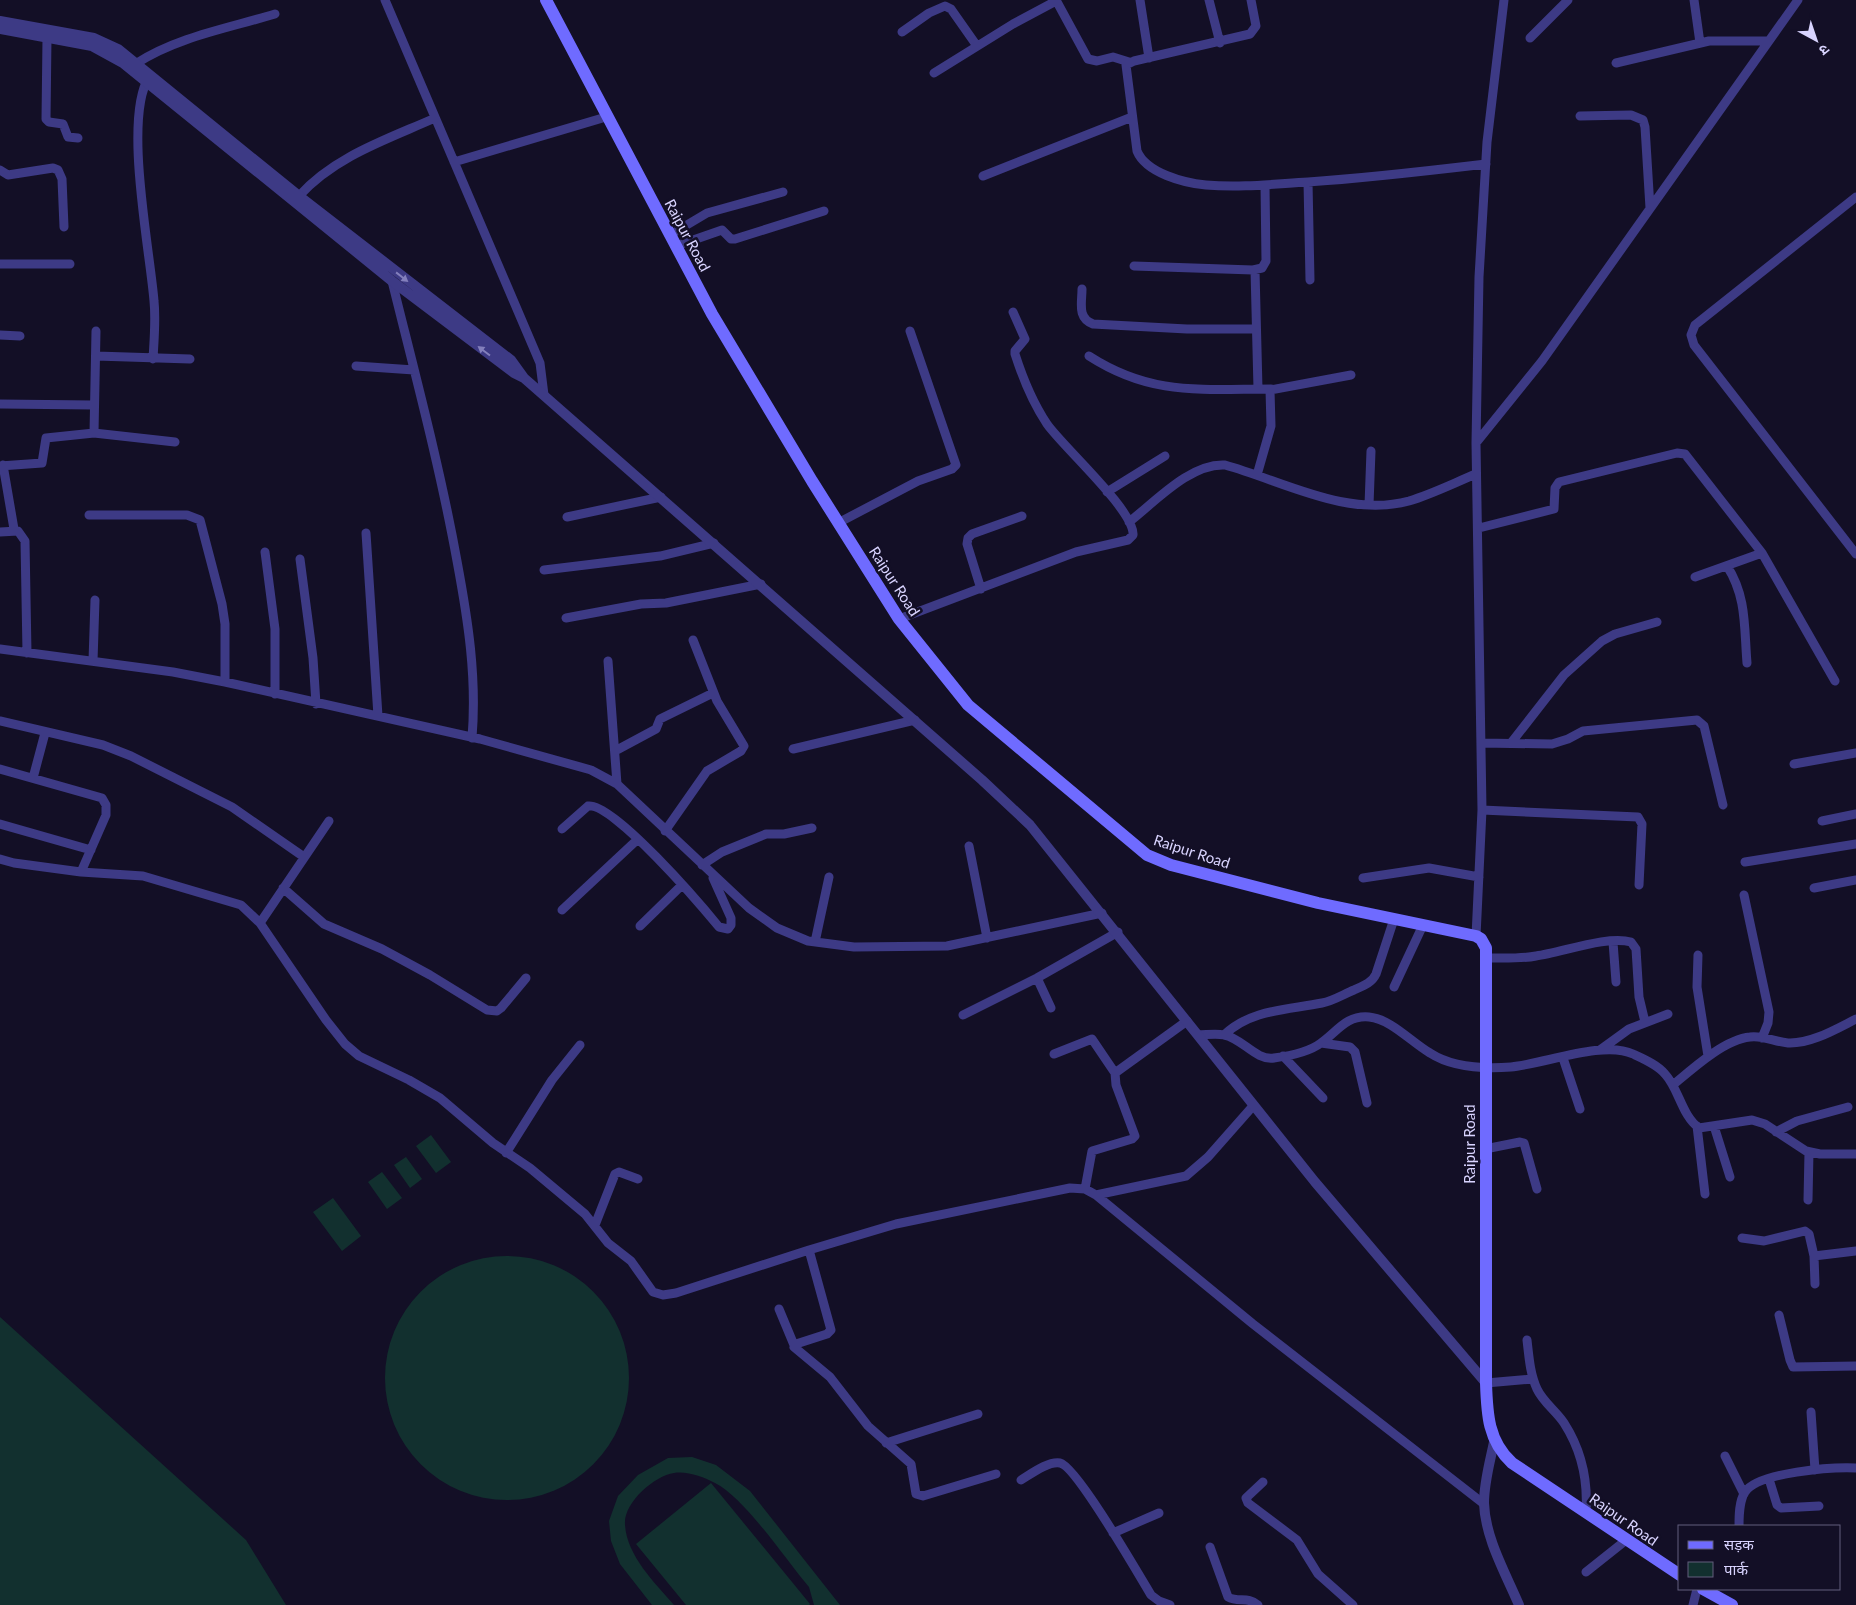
<svg xmlns="http://www.w3.org/2000/svg" width="1856" height="1605" font-family="Lato,'Noto Sans Devanagari',sans-serif">
	<rect width="100%" height="100%" fill="#130f26"/>
	<path fill="#12302f" d="M 431,1135 L 451,1162 L 436,1173 L 416,1146 Z
		M 406,1157 L 422,1179 L 410,1188 L 394,1165 Z
		M 382,1172 L 402,1198 L 387,1209 L 368,1182 Z
		M 333,1198 L 361,1236 L 342,1251 L 313,1212 Z
		M385 1378a122 122 0 1 1 244 0a122 122 0 1 1-244 0Z
		M 0,1317 L 246,1540 L 286,1605 L 0,1605 Z
		M 692,1457 L 716,1465 L 750,1491 L 840,1605 L 814,1605 L 809,1587 C 785,1559 745,1498 715,1483 C 703,1477 688,1471 674,1473 C 654,1476 623,1503 625,1525 C 627,1556 655,1583 674,1605 L 652,1605 L 620,1564 L 611,1541 L 609,1521 L 618,1496 L 638,1475 L 668,1458 Z
		M 711,1483 L 810,1604 L 809,1605 L 686,1605 L 636,1544 Z"/>
	<g fill="none" stroke-linecap="round" stroke-linejoin="round">
		<path stroke="#3d3a85" stroke-width="9" d="M 385,0 L 540,363 L 544,395
			M 1056,0 L 1088,59 L 1097,61 L 1113,57 L 1129,62
			M 1140,0 L 1149,58
			M 1209,0 L 1220,43
			M 1251,0 L 1256,26 L 1250,34 L 1134,61 L 1126,65 L 1137,151 C 1146,173 1184,183 1206,185 C 1240,188 1274,184 1308,182 C 1368,178 1427,171 1486,164
			M 1694,0 L 1700,43
			M 902,32 L 929,13 L 945,6 L 951,9 L 977,46
			M 47,38 L 46,119 L 49,122 L 63,124 L 68,137 L 78,138
			M 1530,38 L 1568,0
			M 137,63 C 177,37 229,28 275,14
			M 1616,63 L 1709,41 L 1767,41
			M 934,73 L 1013,24 L 1056,1
			M 149,77 C 123,118 150,250 154,301 C 156,320 154,340 153,359
			M 1580,116 L 1631,115 L 1643,120 L 1645,127 L 1650,208
			M 454,162 L 606,117
			M 0,170 L 8,175 L 53,168 L 58,170 L 62,179 L 64,227
			M 983,176 L 1132,117
			M 1308,182 L 1310,280
			M 299,196 C 335,156 388,139 435,118
			M 1856,197 L 1695,325 L 1691,335 L 1694,345 L 1856,554
			M 670,235 L 707,213 L 783,192
			M 676,246 L 722,230 L 731,239 L 735,239 L 824,211
			M 0,264 L 70,264
			M 1134,266 L 1253,270 L 1262,268 L 1266,261 L 1265,185
			M 1255,270 L 1258,389
			M 392,281 C 415,374 440,467 457,561 C 468,620 477,677 472,738
			M 1082,289 C 1082,303 1077,318 1093,324 L 1187,329 L 1256,329
			M 0,335 L 20,336
			M 96,356 L 190,359
			M 1089,356 C 1151,396 1200,389 1271,389
			M 356,366 L 414,370
			M 0,404 L 93,405
			M 94,433 L 96,331
			M 1476,443 L 1542,361 L 1798,0
			M 3,465 L 14,529
			M 0,466 L 42,463 L 46,438 L 94,433 L 175,442
			M 1257,475 L 1271,426 L 1270,390 L 1351,375
			M 1107,492 L 1165,456
			M 1369,505 L 1371,451
			M 89,515 L 187,515 L 200,520 L 222,604 L 225,624 L 225,682
			M 567,517 L 661,497
			M 1129,522 C 1155,502 1190,463 1225,465 C 1283,481 1347,518 1409,501 C 1432,494 1454,483 1476,474
			M 838,523 L 918,481 L 952,469 L 956,465 L 910,331
			M 1479,528 L 1554,509 L 1555,488 L 1559,482 L 1677,453 L 1685,454 L 1762,553 L 1835,681
			M 0,532 L 18,531 L 25,541 L 27,653
			M 366,533 L 378,716
			M 265,552 L 275,629 L 275,694
			M 300,559 L 313,658 L 316,704
			M 1727,566 C 1747,597 1744,628 1747,663
			M 544,570 L 660,556 L 714,543
			M 1695,577 L 1762,553
			M 981,589 L 967,544 L 968,538 L 972,534 L 1022,516
			M 566,618 L 641,604 L 666,603 L 761,584
			M 899,619 L 1076,552 L 1128,540 L 1133,535 C 1135,511 1063,447 1047,424 C 1033,403 1023,379 1015,354 L 1015,351 L 1025,339 L 1013,312
			M 0,649 L 173,672 L 225,682 L 480,739 L 591,770 L 617,784 L 749,908 L 777,928 L 808,941 L 854,947 L 947,946 L 1102,913
			M 93,661 L 95,600
			M 608,661 L 617,784
			M 0,721 L 103,745 L 131,756 L 232,807 L 304,857
			M 1482,743 L 1552,744 L 1568,739 L 1583,731 L 1697,720 L 1704,726 L 1723,805
			M 1511,743 L 1564,675 L 1602,641 L 1615,634 L 1657,622
			M 793,749 L 915,720
			M 615,751 L 656,729 L 660,719 L 713,693
			M 1794,764 L 1856,753
			M 0,769 L 102,798 L 106,805 L 106,815 L 81,872
			M 33,778 L 45,733
			M 1482,810 L 1638,817 L 1642,824 L 1639,885
			M 1822,821 L 1856,814
			M 0,824 L 91,850
			M 562,829 L 588,806 C 613,802 701,905 719,927 L 728,929 L 731,925 L 731,918 L 713,878
			M 665,831 L 707,771 L 741,751 L 744,746 L 717,701 L 693,640
			M 969,846 L 987,938
			M 0,859 L 14,863 L 81,872 L 143,876 L 241,905 L 260,923 L 326,1020 L 345,1044 L 359,1056 L 409,1080 L 440,1098 L 493,1143 L 530,1168 L 585,1214 L 608,1243 L 631,1261 L 653,1292 L 663,1295 L 676,1293 L 809,1250 L 896,1224 L 1070,1188 L 1085,1189 L 1096,1195 L 1253,1324 L 1484,1504
			M 1745,862 L 1856,844
			M 702,865 L 722,852 L 766,834 L 784,834 L 812,828
			M 1363,878 L 1429,868 L 1479,877
			M 283,888 L 324,924 L 382,949 L 430,975 L 487,1010 L 497,1011 L 501,1008 L 526,978
			M 1814,888 L 1856,880
			M 1744,895 L 1769,1012 L 1768,1023 L 1762,1038
			M 562,910 L 638,839
			M 260,923 L 329,821
			M 640,926 L 682,885
			M 1476,936 L 1482,810 L 1476,443 L 1479,277 L 1487,142 L 1504,0
			M 815,942 L 829,877
			M 1613,942 L 1616,982
			M 1698,955 L 1697,987 L 1708,1056
			M 1486,958 C 1502,958 1520,959 1536,956 C 1561,953 1607,935 1631,942 L 1636,949 L 1639,997 L 1645,1022
			M 1037,978 L 1051,1008
			M 1394,987 L 1423,925
			M 963,1015 L 1037,978 L 1118,932
			M 1198,1035 C 1206,1035 1216,1033 1224,1035 C 1242,1038 1256,1061 1274,1058 C 1289,1056 1309,1052 1321,1043 C 1337,1032 1346,1015 1369,1017 C 1391,1019 1411,1042 1430,1053 C 1453,1068 1484,1069 1511,1067 C 1544,1064 1604,1040 1633,1054 C 1644,1059 1658,1065 1665,1074 C 1679,1089 1682,1116 1699,1128 L 1752,1120 L 1765,1124 L 1806,1151 L 1820,1154 L 1856,1154
			M 1224,1035 C 1251,1009 1288,1010 1322,1003 C 1333,1001 1344,994 1354,990 C 1363,986 1372,983 1376,974 L 1394,919
			M 1321,1043 L 1350,1047 L 1355,1052 L 1367,1103
			M 1600,1050 L 1629,1029 L 1668,1014
			M 1054,1054 L 1092,1039 L 1115,1073
			M 1283,1056 L 1323,1098
			M 1563,1058 L 1580,1109
			M 1673,1085 C 1692,1069 1725,1039 1750,1037 C 1763,1035 1775,1042 1788,1043 C 1811,1044 1836,1029 1856,1019
			M 1697,1126 L 1705,1194
			M 1714,1126 L 1730,1177
			M 1776,1132 L 1797,1121 L 1848,1107
			M 1485,1149 L 1520,1142 L 1524,1143 L 1537,1189
			M 506,1153 L 552,1080 L 580,1045
			M 1085,1189 L 1092,1151 L 1132,1139 L 1135,1136 L 1116,1085 L 1115,1073 L 1187,1021
			M 1096,1195 L 1186,1176 L 1208,1157 L 1253,1106
			M 1808,1200 L 1809,1152
			M 595,1225 L 615,1174 L 619,1172 L 638,1179
			M 1742,1238 L 1764,1241 L 1805,1231 L 1809,1234 L 1814,1256
			M 809,1250 L 831,1330 L 827,1334 L 796,1344 L 794,1347 L 830,1377 L 868,1426 L 911,1464 L 916,1494 L 923,1496 L 996,1474
			M 1815,1284 L 1814,1256 L 1856,1251
			M 779,1309 L 794,1345
			M 1779,1315 L 1790,1360 L 1793,1367 L 1856,1366
			M 1527,1340 C 1529,1357 1530,1374 1537,1389 C 1543,1402 1556,1411 1564,1423 C 1582,1451 1588,1479 1586,1511
			M 1486,1383 L 1533,1379
			M 1811,1412 L 1815,1470
			M 886,1443 L 978,1414
			M 1725,1456 L 1744,1494
			M 1769,1479 L 1777,1505 L 1781,1508 L 1819,1506
			M 1021,1480 C 1031,1474 1048,1461 1060,1463 C 1076,1466 1139,1575 1151,1595 L 1159,1601 L 1170,1605
			M 1263,1482 L 1246,1498 L 1248,1503 L 1297,1540 L 1318,1574 L 1353,1605
			M 1739,1526 C 1739,1516 1739,1501 1745,1492 C 1758,1472 1833,1467 1856,1468
			M 1113,1533 L 1159,1513
			M 1210,1547 L 1228,1597 C 1238,1603 1248,1596 1258,1605
			M 1586,1572 L 1625,1541
			M 1693,1605 L 1697,1589"/>
		<path stroke="#3d3a85" stroke-width="10" d="M 0,21 L 94,38 L 118,49 L 299,196 L 511,360 L 524,378
			M 0,29 L 92,46 L 123,63 L 392,281 L 514,373 L 524,378 L 982,780 L 1030,825 L 1315,1182 L 1486,1383
			M 1494,1442 C 1490,1462 1484,1482 1484,1503 C 1485,1538 1506,1574 1519,1605"/>
		<path stroke="#6f6bff" stroke-width="12" d="M 546,0 L 712,314 L 812,481 L 899,619 L 968,705 L 1147,855 L 1171,865 L 1318,903 L 1476,936 L 1481,939 L 1486,948 L 1486,1383 C 1487,1414 1488,1441 1512,1463 L 1680,1575
			M 1703,1589 L 1732,1605"/>
	</g>
	<defs><path id="oneway-solid" d="M-6-.8H1V-3.2L6.5 0L1 3.2V.8H-6Z" transform="scale(1.25)"/></defs>
	<g fill="#837fbc">
		<use href="#oneway-solid" transform="translate(402 277) rotate(38)"/>
		<use href="#oneway-solid" transform="translate(484 351) rotate(-143)"/>
	</g>
	<g text-anchor="middle" dominant-baseline="central" stroke-width="5" stroke-linejoin="round" paint-order="stroke">
		<g font-size="15" fill="#d9d4ff" stroke="#130f26">
			<text transform="translate(688 235) rotate(62)">Raipur Road</text>
			<text transform="translate(895 581) rotate(57)">Raipur Road</text>
			<text transform="translate(1192 851) rotate(18)">Raipur Road</text>
			<text transform="translate(1469 1144) rotate(-90)">Raipur Road</text>
			<text transform="translate(1624 1519) rotate(35)">Raipur Road</text>
		</g>
	</g>
	<rect x="1678" y="1525" width="162" height="65" fill="#130f26" stroke="#625e7d"/>
	<rect x="1688" y="1541" width="25" height="8" fill="#6f6bff" stroke="#625e7d"/>
	<text x="1724" y="1550" font-size="15" fill="#d9d4ff">सड़क</text>
	<rect x="1688" y="1562" width="25" height="15" fill="#12302f" stroke="#625e7d"/>
	<text x="1724" y="1575" font-size="15" fill="#d9d4ff">पार्क</text>
	<g transform="translate(1816 40) rotate(140)" stroke="#130f26" stroke-width="4" paint-order="stroke">
	<path d="M0-4L9 19L0 12L-9 19Z" fill="#d9d4ff"/>
	<text y="-8" font-size="14" font-weight="bold" text-anchor="middle" fill="#d9d4ff">उ</text>
	</g>
</svg>
